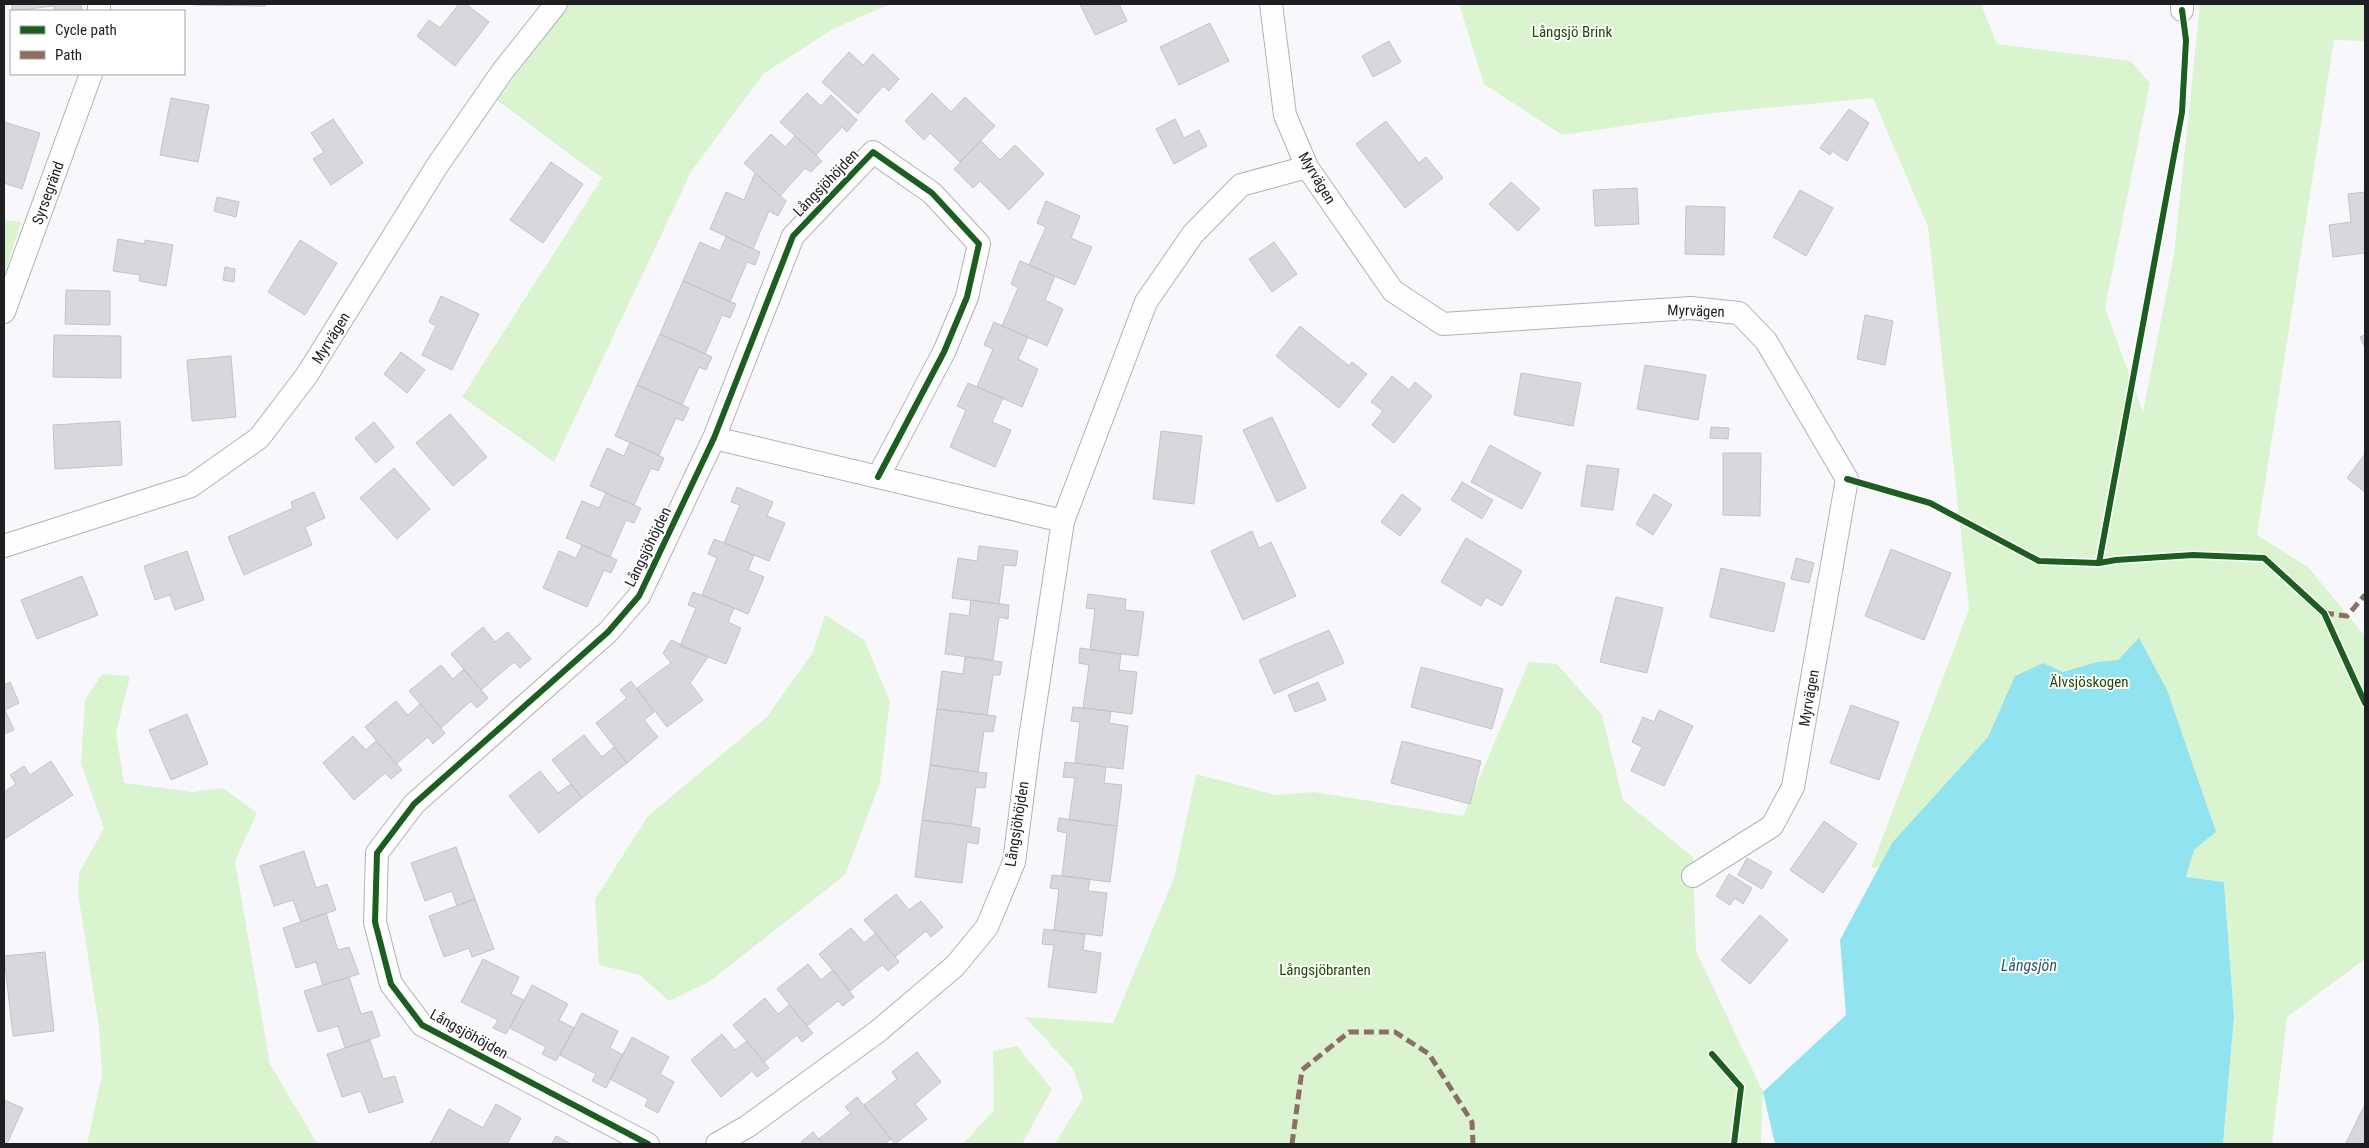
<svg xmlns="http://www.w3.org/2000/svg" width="2369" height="1148" font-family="'Roboto Condensed',sans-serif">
	<rect width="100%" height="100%" fill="#f8f8fc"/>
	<path fill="#dbf4d0" d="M 570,4 L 890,4 L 833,29 L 763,74 L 691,172 L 554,462 L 462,397 L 602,178 L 497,100 Z
		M 1459,4 L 1981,4 L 1997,44 L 2131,61 L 2150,83 L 2105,308 L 2143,412 L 2174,254 L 2200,4 L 2365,4 L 2365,41 L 2334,40 L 2257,535 L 2308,567 L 2365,636 L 2365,959 L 2287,1017 L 2272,1144 L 2223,1144 L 2234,1017 L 2224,882 L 2186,877 L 2194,850 L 2216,832 L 2069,826 L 1871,868 L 1969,609 L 1928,227 L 1873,98 L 1713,113 L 1562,135 L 1484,84 Z
		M 4,220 L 21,222 L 4,276 Z
		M 825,615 L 864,640 L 890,701 L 880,783 L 845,875 L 709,982 L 669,1001 L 640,975 L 599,965 L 595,899 L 648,816 L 767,717 L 813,652 Z
		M 1529,662 L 1557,664 L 1602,715 L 1623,800 L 1693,857 L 1696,951 L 1763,1092 L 1761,1144 L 1055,1144 L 1083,1098 L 1073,1069 L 1025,1017 L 1113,1023 L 1174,878 L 1196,774 L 1276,795 L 1314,792 L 1463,816 Z
		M 102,674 L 130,676 L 116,733 L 124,783 L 192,792 L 223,788 L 257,813 L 235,861 L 270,1064 L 315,1140 L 320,1144 L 87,1144 L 102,1075 L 99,1027 L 78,893 L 79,873 L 104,828 L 81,764 L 85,699 Z
		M 1017,1046 L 1052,1089 L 1022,1144 L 963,1144 L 994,1110 L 993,1051 Z"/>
	<path fill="#90e3ef" d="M 2139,638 L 2167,690 L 2216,832 L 2194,850 L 2186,877 L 2224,882 L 2234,1017 L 2223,1144 L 1775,1144 L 1763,1092 L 1846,1015 L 1840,940 L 1892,843 L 1988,737 L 2015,676 L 2043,663 L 2063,672 L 2097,662 L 2118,660 Z"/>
	<path fill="#d8d8dc" stroke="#c4c4c8" d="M 12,4 L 81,4 L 82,11 L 54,11 L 54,6 L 12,11 Z
		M 193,4 L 265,4 L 265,6 L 193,5 Z
		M 459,4 L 466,4 L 489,22 L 455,66 L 417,36 L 429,20 L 440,28 Z
		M 1080,4 L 1119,4 L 1127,21 L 1095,35 Z
		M 1210,23 L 1229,61 L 1179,85 L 1160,47 Z
		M 1389,41 L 1401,62 L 1373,77 L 1362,56 Z
		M 849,52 L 863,65 L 873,54 L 899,79 L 889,91 L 883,86 L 858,114 L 822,82 Z
		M 807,93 L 821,106 L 831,95 L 857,120 L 847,132 L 842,127 L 816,155 L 780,122 Z
		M 932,93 L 951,112 L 965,97 L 995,126 L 960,162 L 930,133 L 924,140 L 905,121 Z
		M 171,98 L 209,105 L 198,162 L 160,155 Z
		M 1849,109 L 1869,123 L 1847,161 L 1832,151 L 1830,155 L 1820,148 Z
		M 333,119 L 363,163 L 331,185 L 313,159 L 324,152 L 311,133 Z
		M 1175,119 L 1184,138 L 1199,130 L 1207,146 L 1174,164 L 1156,129 Z
		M 1386,121 L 1419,163 L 1426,157 L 1443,178 L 1405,208 L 1356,144 Z
		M 4,122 L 40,133 L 22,189 L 4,183 Z
		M 771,134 L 785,147 L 795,136 L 822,161 L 811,172 L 805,168 L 780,196 L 744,163 Z
		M 981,141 L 1000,160 L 1015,145 L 1044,174 L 1009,210 L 980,181 L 973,188 L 954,169 Z
		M 551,162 L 583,184 L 543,243 L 510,220 Z
		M 755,173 L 786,201 L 778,216 L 769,211 L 753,249 L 710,229 L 726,192 L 744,200 Z
		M 1511,182 L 1540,209 L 1518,231 L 1489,204 Z
		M 1637,188 L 1639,224 L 1595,226 L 1593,190 Z
		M 1800,190 L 1833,208 L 1806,256 L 1773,237 Z
		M 2365,192 L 2365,253 L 2333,257 L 2329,225 L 2351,222 L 2348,194 Z
		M 217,197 L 239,202 L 236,217 L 214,211 Z
		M 1046,201 L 1080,216 L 1071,238 L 1092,247 L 1075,285 L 1029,265 L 1046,227 L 1037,223 Z
		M 1686,206 L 1725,207 L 1724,255 L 1685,254 Z
		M 726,237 L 760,252 L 755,265 L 747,262 L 730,302 L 683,281 L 700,242 L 720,251 Z
		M 118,239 L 145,244 L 145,240 L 173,245 L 166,286 L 139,281 L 140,275 L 113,271 Z
		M 300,240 L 337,263 L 305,315 L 268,292 Z
		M 1274,242 L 1297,274 L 1272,292 L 1249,259 Z
		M 1020,261 L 1055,276 L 1045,300 L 1063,309 L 1047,346 L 1002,326 L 1018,288 L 1011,284 Z
		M 225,267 L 235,269 L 234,282 L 223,280 Z
		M 683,281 L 736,304 L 730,318 L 722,315 L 705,354 L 660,334 Z
		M 66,290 L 110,291 L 110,325 L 65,324 Z
		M 441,296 L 479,314 L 452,370 L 422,355 L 436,326 L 429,322 Z
		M 1865,315 L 1893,321 L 1885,365 L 1857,359 Z
		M 994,322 L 1028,337 L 1018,359 L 1038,369 L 1022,407 L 977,387 L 993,349 L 984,345 Z
		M 1300,326 L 1349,366 L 1352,362 L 1367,374 L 1339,408 L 1276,356 Z
		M 660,334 L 712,357 L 706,370 L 699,367 L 682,405 L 637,385 Z
		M 54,335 L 121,336 L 121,378 L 53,377 Z
		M 2365,335 L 2365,348 L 2360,337 Z
		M 401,352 L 425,370 L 407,393 L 384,374 Z
		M 231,356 L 236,417 L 192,421 L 187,360 Z
		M 1645,365 L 1706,375 L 1698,420 L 1637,409 Z
		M 1521,373 L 1581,383 L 1573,426 L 1514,415 Z
		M 1392,376 L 1409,390 L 1415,382 L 1432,396 L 1394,443 L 1372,425 L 1383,411 L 1371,402 Z
		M 968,383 L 1003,398 L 992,422 L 1011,430 L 995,467 L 950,447 L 966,410 L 957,406 Z
		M 637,385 L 689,408 L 683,421 L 676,418 L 659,455 L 615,436 Z
		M 450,414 L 487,457 L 453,486 L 416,443 Z
		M 1272,417 L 1306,488 L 1277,502 L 1243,430 Z
		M 120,421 L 122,465 L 55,469 L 53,425 Z
		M 374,422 L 394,447 L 376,463 L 355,438 Z
		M 1711,427 L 1729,428 L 1728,439 L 1710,438 Z
		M 1161,431 L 1202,436 L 1194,504 L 1153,499 Z
		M 630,442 L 664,458 L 658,471 L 651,468 L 634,505 L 590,486 L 607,448 L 624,456 Z
		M 1490,445 L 1541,473 L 1522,509 L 1471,482 Z
		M 1723,453 L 1761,453 L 1760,516 L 1723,515 Z
		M 2365,454 L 2365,492 L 2347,478 Z
		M 1587,465 L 1619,469 L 1613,510 L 1581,506 Z
		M 394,468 L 430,509 L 397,539 L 360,498 Z
		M 1462,482 L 1493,500 L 1482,519 L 1451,500 Z
		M 737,487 L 773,502 L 767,516 L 785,523 L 769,561 L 724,543 L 740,505 L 731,502 Z
		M 314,492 L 325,518 L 305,527 L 312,545 L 244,575 L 228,537 L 293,508 L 291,502 Z
		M 606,493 L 641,508 L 634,523 L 626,520 L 610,557 L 566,538 L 582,501 L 599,508 Z
		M 1402,494 L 1421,509 L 1400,536 L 1381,522 Z
		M 1654,494 L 1672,505 L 1653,535 L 1636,524 Z
		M 1252,531 L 1259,548 L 1271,542 L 1296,596 L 1243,620 L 1211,551 Z
		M 1466,538 L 1522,571 L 1502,606 L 1486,597 L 1481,606 L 1441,582 Z
		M 714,539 L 754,555 L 748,570 L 764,577 L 748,614 L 702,595 L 717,558 L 708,554 Z
		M 582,545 L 617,560 L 611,573 L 604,570 L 587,607 L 543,588 L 559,551 L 576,558 Z
		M 979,546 L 1018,551 L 1016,566 L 1004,565 L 999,604 L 952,598 L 958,558 L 977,561 Z
		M 1891,549 L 1951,573 L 1924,640 L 1865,616 Z
		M 187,551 L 204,600 L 175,610 L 170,595 L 155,600 L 144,566 Z
		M 1796,558 L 1814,563 L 1809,583 L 1791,579 Z
		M 1721,568 L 1785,583 L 1774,632 L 1710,617 Z
		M 82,576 L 98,615 L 37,639 L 21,600 Z
		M 693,592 L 734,608 L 728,622 L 741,628 L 726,664 L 680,646 L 696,608 L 688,605 Z
		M 1088,594 L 1126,599 L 1125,610 L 1144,612 L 1138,656 L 1090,650 L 1095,609 L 1086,608 Z
		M 1616,597 L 1663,608 L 1647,673 L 1600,662 Z
		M 971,600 L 1009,605 L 1008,619 L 999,617 L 993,660 L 945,654 L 950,613 L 969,616 Z
		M 483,627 L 495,642 L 508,632 L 531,659 L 520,668 L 514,662 L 481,690 L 451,654 Z
		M 1329,630 L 1344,663 L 1274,694 L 1259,660 Z
		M 671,640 L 708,657 L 690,683 L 703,700 L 667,727 L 637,688 L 671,663 L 663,653 Z
		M 1080,648 L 1121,654 L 1119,670 L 1137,672 L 1132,714 L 1083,708 L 1089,665 L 1079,663 Z
		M 965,657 L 1002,662 L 1000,675 L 993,675 L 987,715 L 937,709 L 942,671 L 963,674 Z
		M 441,665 L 453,679 L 464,669 L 488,698 L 477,708 L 471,701 L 441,728 L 409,691 Z
		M 1421,667 L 1503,689 L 1492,729 L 1411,707 Z
		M 631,681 L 654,712 L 644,720 L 658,737 L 627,763 L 596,723 L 627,698 L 620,690 Z
		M 10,682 L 19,703 L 5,710 L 14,730 L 4,734 L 4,685 Z
		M 1318,682 L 1326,700 L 1295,712 L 1288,695 Z
		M 396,701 L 408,715 L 420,704 L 445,733 L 433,744 L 428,737 L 396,764 L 365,727 Z
		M 1851,705 L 1899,722 L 1879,780 L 1830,763 Z
		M 1073,707 L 1111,711 L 1109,723 L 1128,726 L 1123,769 L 1075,763 L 1080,722 L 1071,721 Z
		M 937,709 L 996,716 L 993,732 L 984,731 L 978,772 L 930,765 Z
		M 1659,710 L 1693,726 L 1664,786 L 1631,771 L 1642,747 L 1632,742 L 1643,717 L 1654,722 Z
		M 187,714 L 208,764 L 171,780 L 149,730 Z
		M 584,735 L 602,757 L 614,747 L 627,763 L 582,798 L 552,760 Z
		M 353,736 L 366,750 L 376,741 L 402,770 L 391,779 L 385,773 L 354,800 L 323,763 Z
		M 1402,741 L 1481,761 L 1470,804 L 1391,783 Z
		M 51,761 L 73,795 L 6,838 L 4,834 L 4,792 L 16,784 L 10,775 L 24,766 L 30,775 Z
		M 1065,762 L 1106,767 L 1104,783 L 1122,785 L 1117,826 L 1069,820 L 1075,778 L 1063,777 Z
		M 930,765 L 987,773 L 985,788 L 976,787 L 971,826 L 922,820 Z
		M 540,771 L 558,793 L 571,784 L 582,798 L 539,833 L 509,796 Z
		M 1059,818 L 1117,826 L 1110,882 L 1062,876 L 1067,833 L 1057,831 Z
		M 922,820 L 980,828 L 978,844 L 967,842 L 962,883 L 915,877 Z
		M 1824,821 L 1857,844 L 1823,893 L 1790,870 Z
		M 456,847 L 475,899 L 457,906 L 452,891 L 425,901 L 411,863 Z
		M 304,851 L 316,888 L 327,884 L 336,910 L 301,922 L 293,900 L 274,906 L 260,866 Z
		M 1747,858 L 1772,872 L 1762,889 L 1738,875 Z
		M 1729,874 L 1752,888 L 1743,904 L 1735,898 L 1730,905 L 1716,896 Z
		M 1052,875 L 1090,879 L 1088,891 L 1107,893 L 1102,936 L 1054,930 L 1059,889 L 1050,888 Z
		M 896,894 L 909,910 L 921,901 L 943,927 L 931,937 L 926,931 L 895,957 L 864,920 Z
		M 475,899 L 494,949 L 472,957 L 469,948 L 444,957 L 429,916 Z
		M 326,913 L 338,950 L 349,947 L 359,974 L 323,985 L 316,962 L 296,968 L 283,928 Z
		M 1760,915 L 1788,940 L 1750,984 L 1721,960 Z
		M 851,928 L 864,943 L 876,933 L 899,962 L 888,971 L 882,965 L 850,991 L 819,954 Z
		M 1044,929 L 1085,934 L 1083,950 L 1101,953 L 1096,993 L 1048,987 L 1054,945 L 1042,944 Z
		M 45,952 L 54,1031 L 13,1036 L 4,956 Z
		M 483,959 L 519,977 L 511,994 L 524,1000 L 506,1034 L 493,1028 L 498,1020 L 461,1002 Z
		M 808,964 L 821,980 L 833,970 L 854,997 L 843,1006 L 838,1001 L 807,1026 L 777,989 Z
		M 349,977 L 361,1014 L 372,1011 L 380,1036 L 345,1048 L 338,1026 L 318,1032 L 304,991 Z
		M 532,985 L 568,1004 L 559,1020 L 574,1028 L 556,1061 L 542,1054 L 546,1047 L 510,1028 Z
		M 765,998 L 778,1014 L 789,1005 L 813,1033 L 802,1042 L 797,1035 L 764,1062 L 733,1025 Z
		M 582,1013 L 618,1031 L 610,1048 L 623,1055 L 606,1088 L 592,1081 L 596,1074 L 560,1055 Z
		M 722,1034 L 735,1050 L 747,1041 L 769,1068 L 757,1077 L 752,1071 L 721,1097 L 691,1060 Z
		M 632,1037 L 669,1057 L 660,1074 L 674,1082 L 658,1113 L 645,1106 L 648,1099 L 610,1079 Z
		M 370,1040 L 383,1079 L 395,1076 L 403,1102 L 369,1113 L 361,1091 L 342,1097 L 327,1054 Z
		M 917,1052 L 941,1082 L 915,1104 L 927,1119 L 895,1144 L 864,1105 L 897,1079 L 892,1072 Z
		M 857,1097 L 891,1139 L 884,1144 L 823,1144 L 819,1139 L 851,1113 L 845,1107 Z
		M 4,1100 L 23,1108 L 7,1144 L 4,1144 Z
		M 496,1104 L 521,1118 L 507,1144 L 430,1144 L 449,1109 L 483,1128 Z
		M 2365,1104 L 2365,1144 L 2349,1144 L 2346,1143 Z
		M 813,1132 L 823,1144 L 803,1144 L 801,1142 Z
		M 556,1136 L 571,1144 L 552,1144 Z"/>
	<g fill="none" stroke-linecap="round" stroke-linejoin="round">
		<defs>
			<path id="street" d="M 1271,4 L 1285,115 L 1307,167 L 1393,291 L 1443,324 L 1691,308 L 1739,313 L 1766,341 L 1847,479 L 1793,787 L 1772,826 L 1693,876
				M 2182,10 L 2182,4
				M 99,11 L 99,4
				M 4,312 L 91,74
				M 714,438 L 1063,521
				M 4,546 L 191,486 L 259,438 L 307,375 L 437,166 L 502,72 L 556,4
				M 648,1144 L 422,1025 L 391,984 L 375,922 L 377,853 L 414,804 L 608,632 L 639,596 L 714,438 L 793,236 L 873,152 L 932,193 L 979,244 L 967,297 L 944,352 L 878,477
				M 717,1144 L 748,1126 L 877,1032 L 955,966 L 987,927 L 1014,862 L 1030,738 L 1063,521 L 1146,302 L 1193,234 L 1241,185 L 1307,167"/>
		</defs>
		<use href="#street" stroke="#b2b2b5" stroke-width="24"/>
		<use href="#street" stroke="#fefeff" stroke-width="22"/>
		<path stroke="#8d6e63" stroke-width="5" stroke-dasharray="10 5" stroke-linecap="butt" d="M 2324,613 L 2347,616 L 2365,595
			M 1292,1144 L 1302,1070 L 1349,1032 L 1395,1032 L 1429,1054 L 1472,1122 L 1473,1144"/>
		<defs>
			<path id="cycleway" d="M 1847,479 L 1930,503 L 2039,561 L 2099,563 L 2116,560 L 2193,555 L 2264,558 L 2324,613 L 2365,703
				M 2099,563 L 2182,112 L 2186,40 L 2182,10
				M 1712,1054 L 1741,1087 L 1734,1144
				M 648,1144 L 422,1025 L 391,984 L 375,922 L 377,853 L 414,804 L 608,632 L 639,596 L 714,438 L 793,236 L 873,152 L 932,193 L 979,244 L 967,297 L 944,352 L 878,477"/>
		</defs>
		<use href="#cycleway" stroke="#fff" stroke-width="9"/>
		<use href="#cycleway" stroke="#1b5e20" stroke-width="6"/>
	</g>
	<g text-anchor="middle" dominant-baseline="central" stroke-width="4" stroke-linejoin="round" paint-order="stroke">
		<g font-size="15" fill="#204a00" stroke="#fff">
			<text x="1572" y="32">Långsjö Brink</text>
			<text x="2089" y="682">Älvsjöskogen</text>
			<text x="1325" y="970">Långsjöbranten</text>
		</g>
		<g font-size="15" fill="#1e1f23" stroke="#fff">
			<text transform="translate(1317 178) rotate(59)">Myrvägen</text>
			<text transform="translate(826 183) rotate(-46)">Långsjöhöjden</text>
			<text transform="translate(48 193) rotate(-70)">Syrsegränd</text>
			<text transform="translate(1696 311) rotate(2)">Myrvägen</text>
			<text transform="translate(331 338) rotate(-58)">Myrvägen</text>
			<text transform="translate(648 547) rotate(-64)">Långsjöhöjden</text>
			<text transform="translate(1809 698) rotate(-80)">Myrvägen</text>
			<text transform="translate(1017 824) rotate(-81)">Långsjöhöjden</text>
			<text transform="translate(469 1034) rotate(29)">Långsjöhöjden</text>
		</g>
		<g font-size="16" font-style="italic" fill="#295c63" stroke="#fff">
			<text x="2029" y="965">Långsjön</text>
		</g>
	</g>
	<rect width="2369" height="1148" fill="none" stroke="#1e1f23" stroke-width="10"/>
	<rect x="10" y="10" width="175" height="65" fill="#ffffff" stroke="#a5a5a7"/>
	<rect x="20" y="26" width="25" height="8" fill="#1b5e20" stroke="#a5a5a7"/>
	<text x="55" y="35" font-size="15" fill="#1e1f23">Cycle path</text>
	<rect x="20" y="51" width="25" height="8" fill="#8d6e63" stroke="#a5a5a7"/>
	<text x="55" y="60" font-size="15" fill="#1e1f23">Path</text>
</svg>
